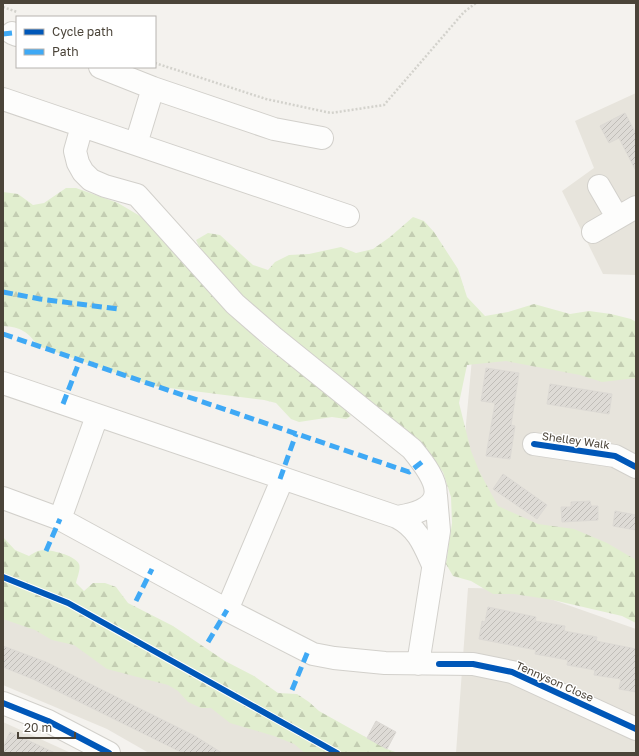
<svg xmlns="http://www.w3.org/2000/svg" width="639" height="756" font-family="'Golos Text',sans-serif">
	<defs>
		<pattern id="forest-firs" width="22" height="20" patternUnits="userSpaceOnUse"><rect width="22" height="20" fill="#e1eecf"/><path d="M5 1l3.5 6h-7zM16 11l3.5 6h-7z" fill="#c3cdb2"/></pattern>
		<pattern id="building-hatch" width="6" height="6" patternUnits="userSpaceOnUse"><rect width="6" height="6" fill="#dedbd6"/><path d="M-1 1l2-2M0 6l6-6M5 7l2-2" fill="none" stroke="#c0bdb8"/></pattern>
	</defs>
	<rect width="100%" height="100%" fill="#f4f2ee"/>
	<path fill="#e7e4dc" d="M 636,93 L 636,275 L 603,274 L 562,191 L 594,168 L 575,121 Z
		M 474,337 L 636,356 L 636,569 L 515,527 L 461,478 Z
		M 468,588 L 522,589 L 636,629 L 636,753 L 456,753 Z
		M 3,602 L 318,753 L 149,753 L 107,729 L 3,685 Z
		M 3,722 L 71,753 L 3,753 Z"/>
	<path fill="url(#forest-firs)" d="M 66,188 L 76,188 L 118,203 L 140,216 L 160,235 L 264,346 L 322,386 L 351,416 L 346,419 L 332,417 L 299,422 L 291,419 L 276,403 L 264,400 L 154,386 L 38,346 C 28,332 21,327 3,326 L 3,192 L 18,194 L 33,205 L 44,203 Z
		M 413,217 L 424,221 L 434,232 L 458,269 L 467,297 L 485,316 L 508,312 L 534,304 L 570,314 L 589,311 L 611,314 L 631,319 L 636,322 L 636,378 L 602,382 L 580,375 L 506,361 L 467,365 L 459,403 L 471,451 L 480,473 L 498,506 L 538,524 L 574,529 L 607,543 L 636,560 L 636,623 L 622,616 L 553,600 L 514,594 L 493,594 L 471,581 L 453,576 L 446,564 L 452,523 L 451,497 L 443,472 L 418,442 L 373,403 L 259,313 L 233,288 L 202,253 L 196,240 L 208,233 L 220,235 L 253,265 L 268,270 L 275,262 L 289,255 L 309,254 L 341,247 L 356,253 L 373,249 L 390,237 Z
		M 3,537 L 15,550 L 29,556 C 32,554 35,552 38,551 C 47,548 75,555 79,564 C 81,569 77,578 76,583 L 84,591 L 93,583 L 105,583 L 116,587 L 128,603 L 173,626 L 225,661 L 254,676 L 278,693 L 297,694 L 309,702 L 319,711 L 387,749 L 398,753 L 305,753 L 294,744 L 274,736 L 230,723 L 211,708 L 201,708 L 188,702 L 178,691 L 168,685 L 107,669 L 74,645 L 52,640 L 35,630 L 3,619 Z"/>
	<path fill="url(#building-hatch)" stroke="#dcd9d4" d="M 625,113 L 636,134 L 636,171 L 619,138 L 609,143 L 600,126 Z
		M 486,368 L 519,373 L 511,425 L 515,426 L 510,459 L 486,456 L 495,403 L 481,401 Z
		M 550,384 L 612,394 L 609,414 L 547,404 Z
		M 503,474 L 547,505 L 537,519 L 493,489 Z
		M 590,501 L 591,506 L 598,506 L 598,520 L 562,522 L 561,507 L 571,507 L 571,502 Z
		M 615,511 L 636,515 L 636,530 L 613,526 Z
		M 488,607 L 536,617 L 535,621 L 565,626 L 564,631 L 597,637 L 596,641 L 636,649 L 636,692 L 619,689 L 621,679 L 594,675 L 595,670 L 567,665 L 568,660 L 535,654 L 536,650 L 479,639 L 482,621 L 485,622 Z
		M 3,646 L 46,662 L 195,736 L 222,753 L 183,753 L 33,679 L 3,667 Z
		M 376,721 L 396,732 L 387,749 L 367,738 Z
		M 10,732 L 55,753 L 3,753 L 3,748 Z"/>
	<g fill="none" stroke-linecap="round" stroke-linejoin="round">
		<defs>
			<path id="minor" d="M 12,33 L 17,35
				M 100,67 L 153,88 L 274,129 L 322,138
				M 3,99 L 348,216
				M 136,144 L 153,88
				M 599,186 L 617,217
				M 593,232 L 636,207
				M 3,383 L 397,517 C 452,508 440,483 412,449 L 273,337 L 235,304 L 137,195 L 105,186 L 91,180 L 83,172 L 78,163 L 75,151 L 82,126
				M 534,444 L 615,456 L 636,467
				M 3,498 L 60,519 L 227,610 L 313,654 L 334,658 L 385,663 L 473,664 L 512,672 L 636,729
				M 397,517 C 418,528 424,545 433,565
				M 60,519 L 97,416
				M 227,610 L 282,480
				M 418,664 L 439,531 L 436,496
				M 3,703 L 48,721 L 109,753"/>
		</defs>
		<use href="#minor" stroke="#d2d0cb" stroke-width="24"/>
		<path stroke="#d3d2cc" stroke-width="2.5" stroke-dasharray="2 2" stroke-linecap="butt" d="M 3,7 L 17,12
			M 155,63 L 266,99 L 331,113 L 384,105 L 464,12 L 476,3"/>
		<use href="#minor" stroke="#fdfdfc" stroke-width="22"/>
		<path stroke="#3fa9f5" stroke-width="5" stroke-dasharray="10 5" stroke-linecap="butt" d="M 3,34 L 12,33
			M 3,292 L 40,299 L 118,309
			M 3,334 L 409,472 L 422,462
			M 63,404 L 80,360
			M 280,479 L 296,434
			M 46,551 L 60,519
			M 136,601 L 152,569
			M 208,642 L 227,610
			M 292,690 L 308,651"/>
		<defs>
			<path id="cycleway" d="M 534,444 L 615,456 L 636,467
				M 3,577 L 68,603 L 337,753
				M 439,664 L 473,664 L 512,672 L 636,729
				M 3,703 L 48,721 L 109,753"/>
		</defs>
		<use href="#cycleway" stroke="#fff" stroke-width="8"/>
		<use href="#cycleway" stroke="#0057b8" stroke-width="6"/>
	</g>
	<g text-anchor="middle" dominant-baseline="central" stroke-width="3" stroke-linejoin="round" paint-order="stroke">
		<g font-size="11" fill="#4b4439" stroke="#fff">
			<text transform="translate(576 440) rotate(8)">Shelley Walk</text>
			<text transform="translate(555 681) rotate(24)">Tennyson Close</text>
		</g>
	</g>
	<rect width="639" height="756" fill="none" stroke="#4b4439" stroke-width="8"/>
	<rect x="16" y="16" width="140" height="52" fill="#ffffff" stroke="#b7b4b0"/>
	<rect x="24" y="29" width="20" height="6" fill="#0057b8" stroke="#b7b4b0"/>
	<text x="52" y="36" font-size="12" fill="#4b4439">Cycle path</text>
	<rect x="24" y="49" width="20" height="6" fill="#3fa9f5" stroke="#b7b4b0"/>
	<text x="52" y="56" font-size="12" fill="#4b4439">Path</text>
	<path d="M18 732v6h57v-6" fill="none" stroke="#4b4439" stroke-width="2"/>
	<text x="24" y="732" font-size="12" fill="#4b4439" stroke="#ffffff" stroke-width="3" paint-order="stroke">20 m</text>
</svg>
